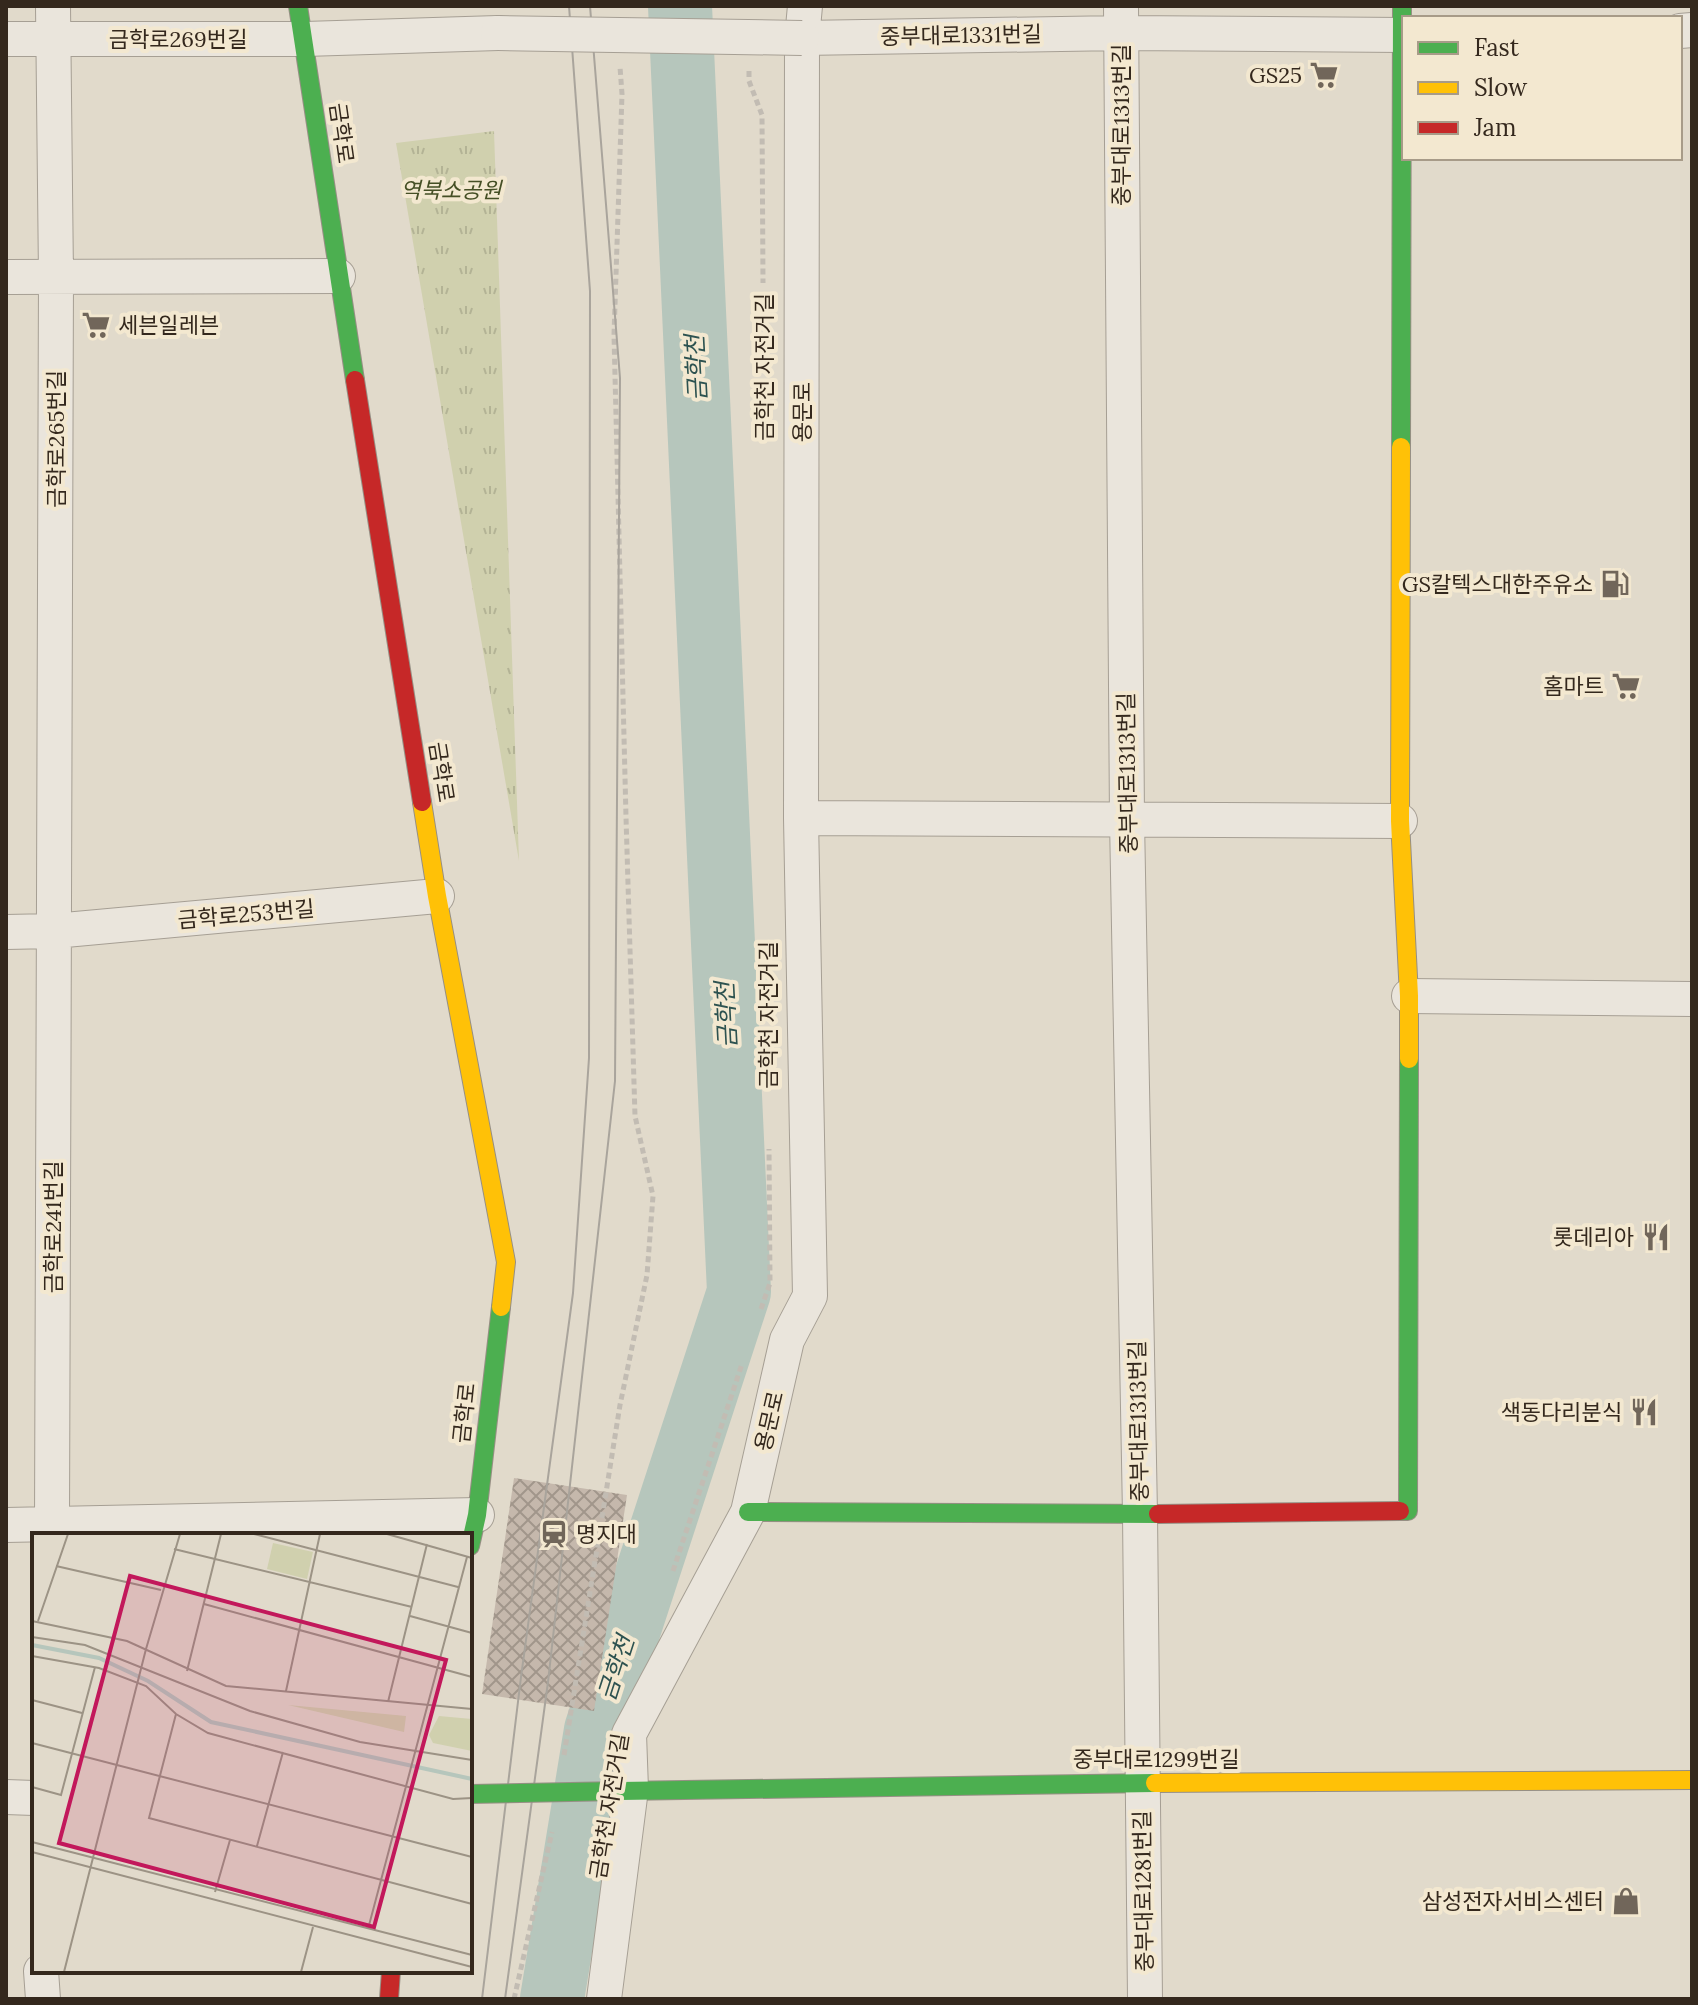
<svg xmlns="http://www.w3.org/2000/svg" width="1698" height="2005" font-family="Lora,'Noto Sans KR',serif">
	<defs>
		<pattern id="park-tufts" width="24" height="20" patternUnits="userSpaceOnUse" patternTransform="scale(2)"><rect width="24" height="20" fill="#d0d0ae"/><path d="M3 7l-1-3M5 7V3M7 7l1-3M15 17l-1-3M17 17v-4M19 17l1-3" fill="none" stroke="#b3b395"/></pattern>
		<pattern id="building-cross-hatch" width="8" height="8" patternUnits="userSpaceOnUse" patternTransform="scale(2)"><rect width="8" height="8" fill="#c5b8ac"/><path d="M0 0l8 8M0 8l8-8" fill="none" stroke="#a1968b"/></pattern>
	</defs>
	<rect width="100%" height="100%" fill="#e1dacb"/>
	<path fill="url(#park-tufts)" d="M 494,131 L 519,861 L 396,143 Z"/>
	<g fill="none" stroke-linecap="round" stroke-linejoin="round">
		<path stroke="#b6c6bc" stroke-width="64" d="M 552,1999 L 596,1730 L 739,1292 L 680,6"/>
	</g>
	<path fill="url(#building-cross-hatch)" d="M 514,1478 L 627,1495 L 594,1711 L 482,1694 Z"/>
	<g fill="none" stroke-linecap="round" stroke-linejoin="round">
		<defs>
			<path id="street" d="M 1121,6 L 1127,820 L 1140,1514 L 1145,1999
				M 1680,31 L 1692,30
				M 802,38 L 1121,33 L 1404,35
				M 6,39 L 305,39 L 498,33
				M 6,277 L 338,276
				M 801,818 L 1400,821
				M 6,932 L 54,931 L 437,896
				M 1409,996 L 1692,999
				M 52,1524 L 56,276 L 53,6
				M 6,1525 L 477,1515
				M 6,1797 L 34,1798
				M 41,1971 L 43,1999
				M 604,1999 L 631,1789 L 629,1734 L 748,1512 L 787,1340 L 810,1296 L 801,818 L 802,38 L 805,6"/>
			<path id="fast" d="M 298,6 L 355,380
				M 1401,447 L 1402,6
				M 1400,1511 L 1408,1511 L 1409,1059
				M 748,1512 L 1158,1514
				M 470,1546 L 477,1515 L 501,1307
				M 620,1791 L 1155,1783"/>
			<path id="slow" d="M 1401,447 L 1400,821 L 1409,996 L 1409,1059
				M 422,802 L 437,896 L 506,1262 L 501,1307
				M 1155,1783 L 1692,1780"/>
			<path id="jam" d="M 355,380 L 422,802
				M 1158,1514 L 1400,1511
				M 389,1999 L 391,1971"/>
		</defs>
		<use href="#street" stroke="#a69f94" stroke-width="36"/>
		<use href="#fast" stroke="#968f84" stroke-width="20"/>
		<use href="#slow" stroke="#968f84" stroke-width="20"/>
		<use href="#jam" stroke="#968f84" stroke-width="20"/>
		<path stroke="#c2bcb3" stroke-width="5" stroke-dasharray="6 4" stroke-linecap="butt" d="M 749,71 L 749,81 L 762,115 L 763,283
			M 761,1309 L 770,1283 L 769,1149
			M 673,1571 L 742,1364
			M 564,1755 L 620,1405 L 647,1275 L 653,1196 L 635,1116 L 626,817 L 614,335 L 622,94 L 620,67
			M 514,1999 L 552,1832"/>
		<use href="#street" stroke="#eae5dc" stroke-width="34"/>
		<use href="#fast" stroke="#4caf50" stroke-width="18"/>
		<use href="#slow" stroke="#ffc107" stroke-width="18"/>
		<use href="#jam" stroke="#c62828" stroke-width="18"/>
		<path stroke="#a9a49c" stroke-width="2" d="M 482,1999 L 521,1677 L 573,1293 L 589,1058 L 590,291 L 569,6
			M 505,1999 L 548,1682 L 615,1081 L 620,378 L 590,6"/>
		<defs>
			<path id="street-bridge" d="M 498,33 L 802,38"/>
			<path id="fast-bridge" d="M 470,1794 L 620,1791"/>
		</defs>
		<use href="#street-bridge" stroke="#a69f94" stroke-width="36" stroke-linecap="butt"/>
		<use href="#fast-bridge" stroke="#968f84" stroke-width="20" stroke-linecap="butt"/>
		<use href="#street-bridge" stroke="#eae5dc" stroke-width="34"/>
		<use href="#fast-bridge" stroke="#4caf50" stroke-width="18"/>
	</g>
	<defs>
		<symbol id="supermarket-bare" viewBox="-9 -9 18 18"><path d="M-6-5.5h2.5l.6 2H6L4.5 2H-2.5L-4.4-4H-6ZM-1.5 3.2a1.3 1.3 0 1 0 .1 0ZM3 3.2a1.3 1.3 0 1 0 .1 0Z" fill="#71665a" stroke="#f3e8d0" stroke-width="2.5" paint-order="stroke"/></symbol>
		<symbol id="fuel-bare" viewBox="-9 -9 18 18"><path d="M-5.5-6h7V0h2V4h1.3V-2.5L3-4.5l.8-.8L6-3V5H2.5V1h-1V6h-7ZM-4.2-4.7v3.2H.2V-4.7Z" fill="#71665a" stroke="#f3e8d0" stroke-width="2.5" paint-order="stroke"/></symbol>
		<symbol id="restaurant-bare" viewBox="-9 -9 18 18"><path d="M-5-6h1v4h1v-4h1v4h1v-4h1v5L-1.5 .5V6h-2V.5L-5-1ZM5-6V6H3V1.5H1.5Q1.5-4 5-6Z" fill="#71665a" stroke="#f3e8d0" stroke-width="2.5" paint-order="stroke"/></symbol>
		<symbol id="station-bare" viewBox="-9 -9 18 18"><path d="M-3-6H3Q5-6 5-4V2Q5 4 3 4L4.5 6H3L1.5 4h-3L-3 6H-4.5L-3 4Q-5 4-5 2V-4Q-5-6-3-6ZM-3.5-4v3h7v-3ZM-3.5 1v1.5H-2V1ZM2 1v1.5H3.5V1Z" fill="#71665a" stroke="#f3e8d0" stroke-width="2.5" paint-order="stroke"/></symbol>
		<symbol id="shop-bare" viewBox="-9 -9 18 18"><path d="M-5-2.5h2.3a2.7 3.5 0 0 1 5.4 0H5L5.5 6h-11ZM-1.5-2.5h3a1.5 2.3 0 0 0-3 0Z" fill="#71665a" stroke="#f3e8d0" stroke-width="2.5" paint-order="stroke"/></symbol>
	</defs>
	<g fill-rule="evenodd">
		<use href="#supermarket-bare" x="1304" y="55" width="40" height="40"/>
		<use href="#supermarket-bare" x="76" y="305" width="40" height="40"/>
		<use href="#fuel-bare" x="1595" y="564" width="40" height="40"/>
		<use href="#supermarket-bare" x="1606" y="666" width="40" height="40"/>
		<use href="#restaurant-bare" x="1636" y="1217" width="40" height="40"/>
		<use href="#restaurant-bare" x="1624" y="1392" width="40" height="40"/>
		<use href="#station-bare" x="534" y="1514" width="40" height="40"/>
		<use href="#shop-bare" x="1606" y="1881" width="40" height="40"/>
	</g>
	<g text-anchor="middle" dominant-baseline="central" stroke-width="8" stroke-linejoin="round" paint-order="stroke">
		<g font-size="22" fill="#34281d" stroke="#f3e8d0">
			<text transform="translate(961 35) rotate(-1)">중부대로1331번길</text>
			<text x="178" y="39">금학로269번길</text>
			<text transform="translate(1121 125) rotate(-90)">중부대로1313번길</text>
			<text transform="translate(342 133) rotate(82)">금학로</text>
			<text transform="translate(764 367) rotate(-90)">금학천 자전거길</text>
			<text transform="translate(802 412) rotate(-90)">용문로</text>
			<text transform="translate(56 439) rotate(-90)">금학로265번길</text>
			<text transform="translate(442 772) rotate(81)">금학로</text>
			<text transform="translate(1127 773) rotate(-91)">중부대로1313번길</text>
			<text transform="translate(246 914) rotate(-5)">금학로253번길</text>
			<text transform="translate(768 1015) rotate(-90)">금학천 자전거길</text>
			<text transform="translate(53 1227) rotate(-90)">금학로241번길</text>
			<text transform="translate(464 1413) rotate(-84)">금학로</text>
			<text transform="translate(769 1421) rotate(-77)">용문로</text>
			<text transform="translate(1138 1421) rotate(-91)">중부대로1313번길</text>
			<text x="1156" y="1759">중부대로1299번길</text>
			<text transform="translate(609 1806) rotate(-81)">금학천 자전거길</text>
			<text transform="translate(1143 1891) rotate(-91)">중부대로1281번길</text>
		</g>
		<g font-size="22" fill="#34281d" stroke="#f3e8d0" text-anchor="end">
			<text x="1302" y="75">GS25</text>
			<text x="118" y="325" text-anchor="start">세븐일레븐</text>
			<text x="1593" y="584">GS칼텍스대한주유소</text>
			<text x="1604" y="686">홈마트</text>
			<text x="1634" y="1237">롯데리아</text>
			<text x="1622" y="1412">색동다리분식</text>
			<text x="576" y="1534" text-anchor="start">명지대</text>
			<text x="1604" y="1901">삼성전자서비스센터</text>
		</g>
		<g font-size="22" font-style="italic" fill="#454f25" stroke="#f3e8d0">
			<text x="451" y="190">역북소공원</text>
		</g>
		<g font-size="24" font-style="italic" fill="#2d5250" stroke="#f3e8d0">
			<text transform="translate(696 368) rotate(-93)">금학천</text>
			<text transform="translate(726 1015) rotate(-93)">금학천</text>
			<text transform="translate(616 1668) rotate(-72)">금학천</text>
		</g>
	</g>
	<g transform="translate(32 1533)">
		<rect width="440" height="440" fill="#e1dacb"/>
		<path d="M 241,10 L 281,19 L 275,46 L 235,36 ZM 256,172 L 374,183 L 372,199 ZM 407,183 L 440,186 L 440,218 L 401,210 L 397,202 Z" fill="#d0d0ae"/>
		<path fill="none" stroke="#b6c6bc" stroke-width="4" d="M 0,112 L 67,125 L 116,148 L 179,189 L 440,246"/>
		<path fill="none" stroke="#9c9385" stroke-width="2" d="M 222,1 L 426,54M 355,1 L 440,25M 142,16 L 380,74M 24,33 L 129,57M 172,71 L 440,144M 378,83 L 440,100M 0,88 L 95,108 L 194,153 L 440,176M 6,88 L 36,1M 0,104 L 53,112 L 218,178 L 328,209 L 440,227M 114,116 L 148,1M 0,123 L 67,135 L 114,153 L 144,181 L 176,200 L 421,266 L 440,265M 155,138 L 189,1M 254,158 L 288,1M 0,167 L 50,180M 356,169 L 395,11M 144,181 L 117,285 L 440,371M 0,210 L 440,324M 0,254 L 29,262 L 63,134M 0,309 L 440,422M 225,313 L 251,219M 0,319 L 440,434M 183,359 L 198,307M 336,396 L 435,24M 32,439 L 114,116M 269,439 L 281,394"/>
		<path fill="#c2185b" fill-opacity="0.15" stroke="#c2185b" stroke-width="4" d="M 98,43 L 414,127 L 342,394 L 27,310 Z"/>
		<rect width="440" height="440" fill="none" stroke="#34281d" stroke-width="4"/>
	</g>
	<rect width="1698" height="2005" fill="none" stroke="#34281d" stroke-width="16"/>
	<rect x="1402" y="16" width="280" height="144" fill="#f3e8d0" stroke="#a79b88" stroke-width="2"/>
	<rect x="1418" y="42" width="40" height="12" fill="#4caf50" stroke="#a79b88" stroke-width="2"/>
	<text x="1474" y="56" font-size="24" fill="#34281d">Fast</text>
	<rect x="1418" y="82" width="40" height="12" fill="#ffc107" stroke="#a79b88" stroke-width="2"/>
	<text x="1474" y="96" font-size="24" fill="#34281d">Slow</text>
	<rect x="1418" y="122" width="40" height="12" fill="#c62828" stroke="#a79b88" stroke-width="2"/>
	<text x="1474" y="136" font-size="24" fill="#34281d">Jam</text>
</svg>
